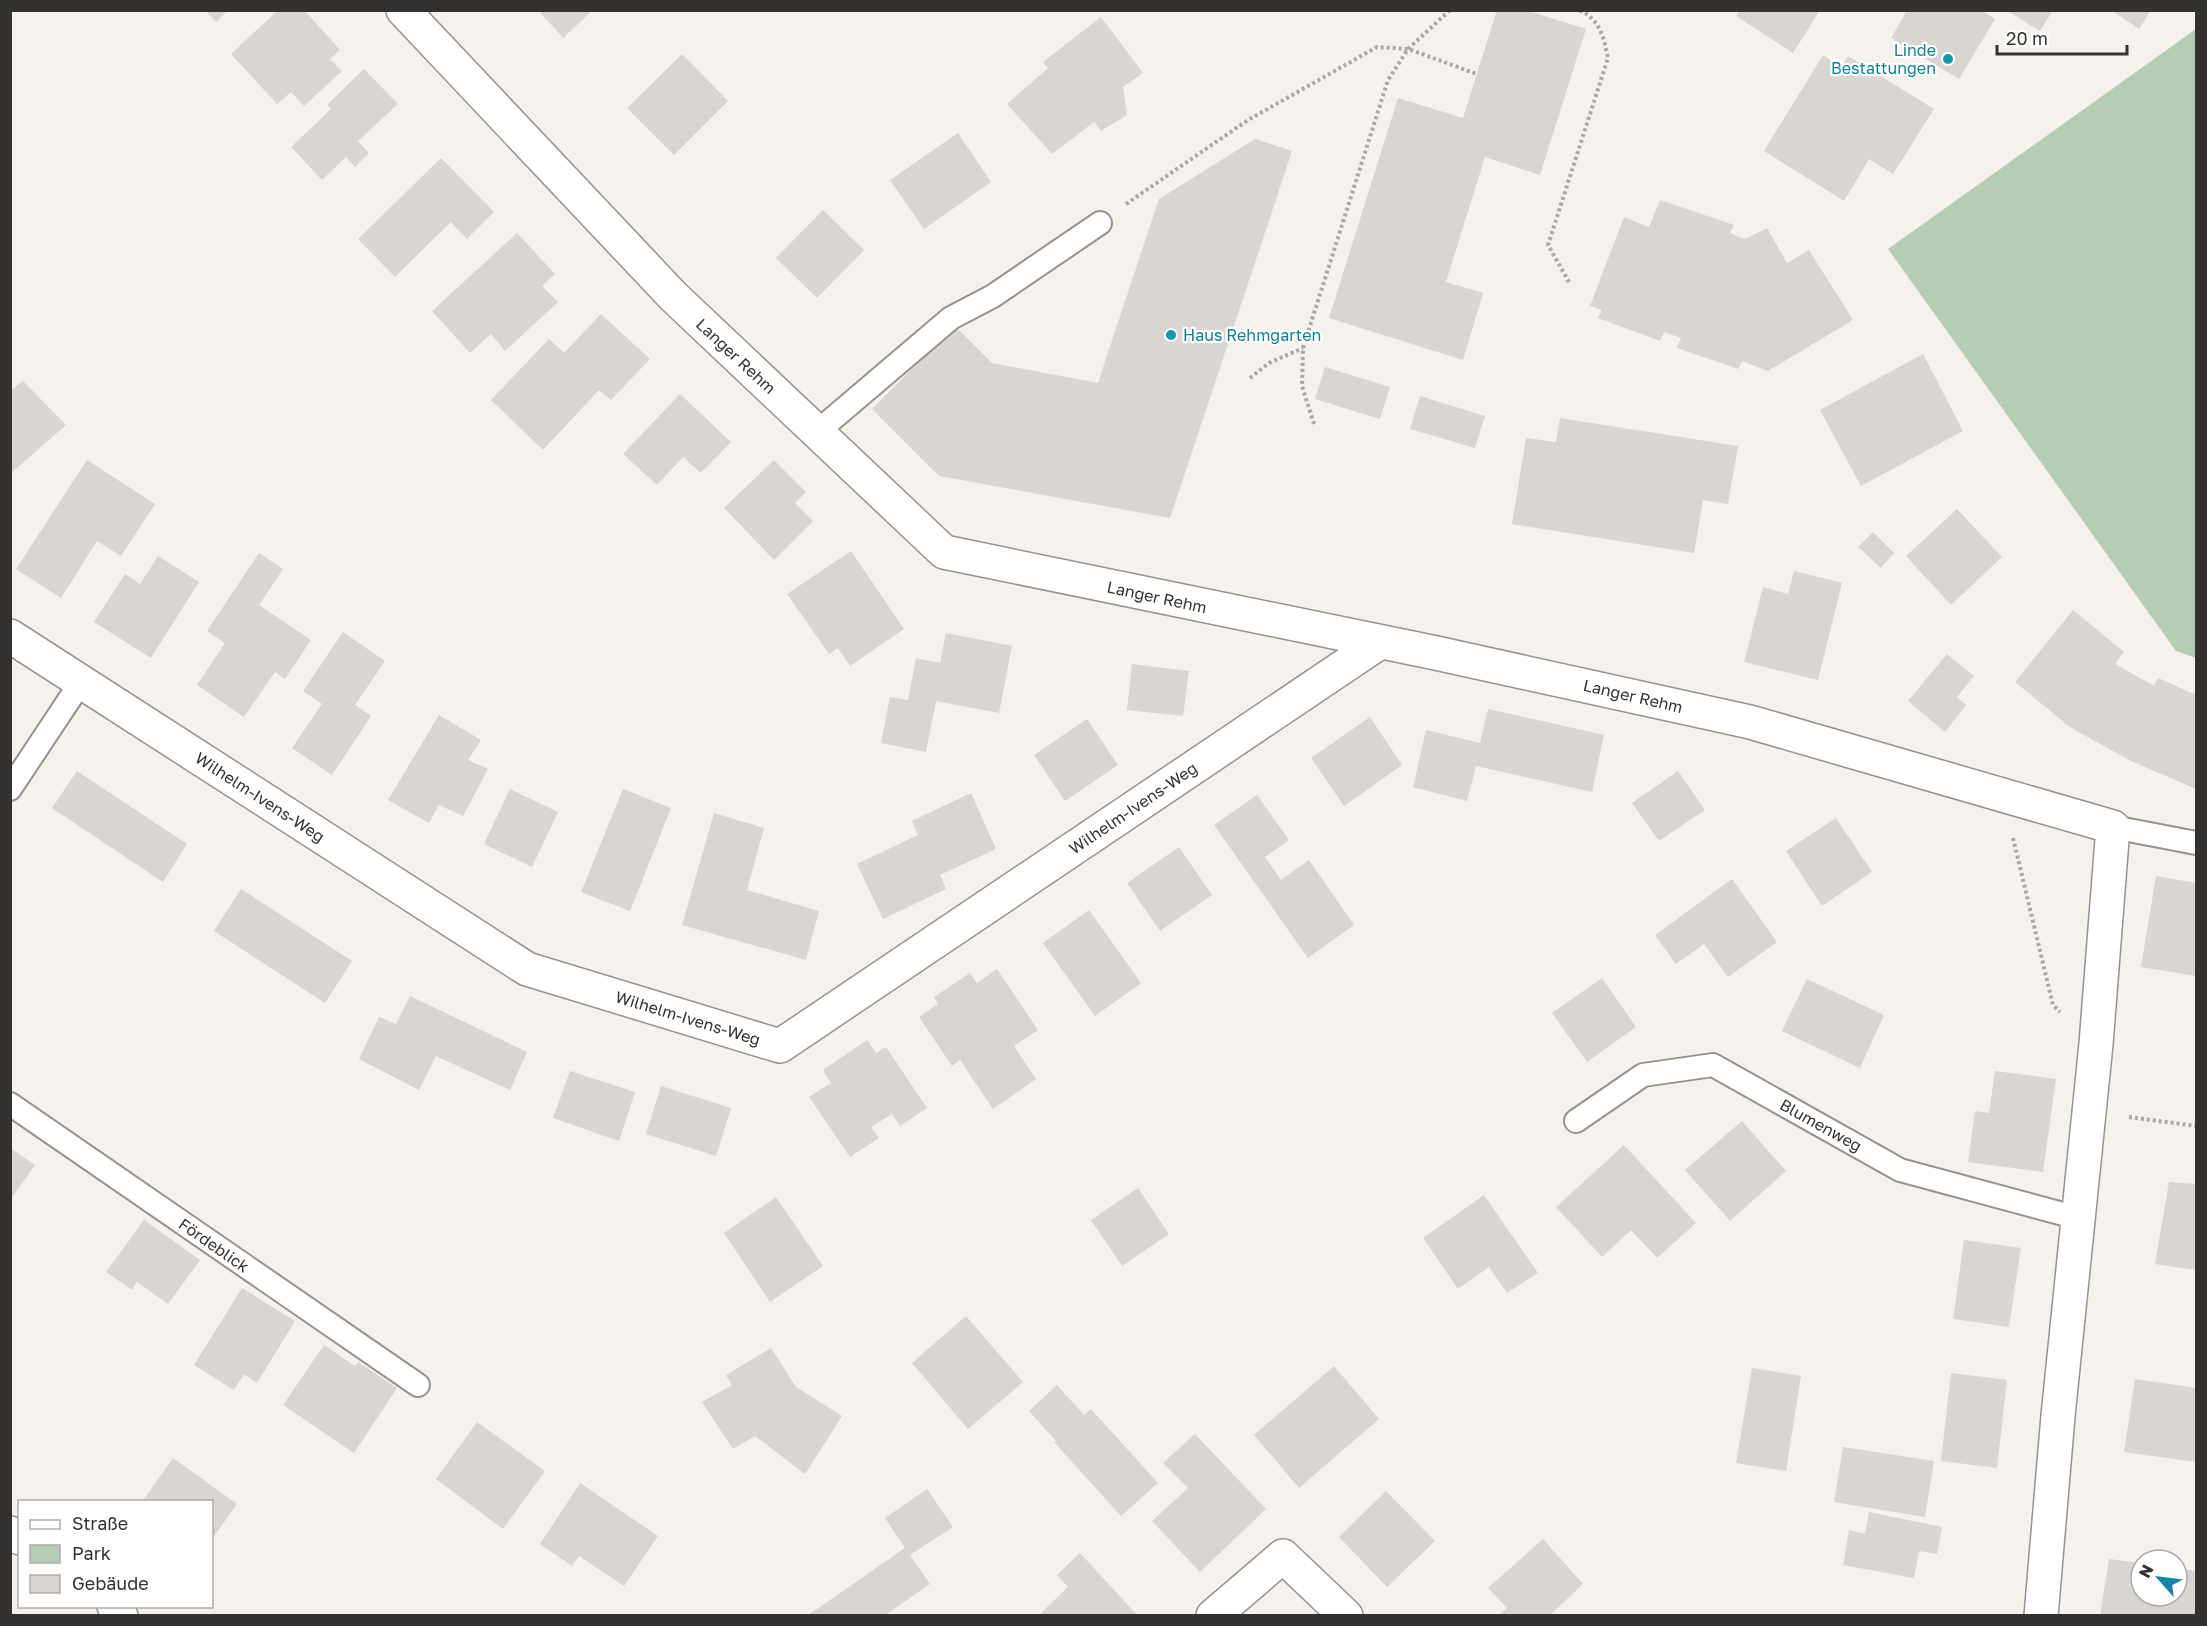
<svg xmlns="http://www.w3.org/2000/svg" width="2207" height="1626" font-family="'Golos Text',sans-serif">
	<rect width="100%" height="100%" fill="#f5f1ec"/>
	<path fill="#b5cdb5" d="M 2196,29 L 2196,658 L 2176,651 L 1888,249 Z"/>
	<path fill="#d9d5d1" d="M 205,10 L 228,10 L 216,22 Z
		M 278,10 L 304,10 L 340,50 L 330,59 L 342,71 L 304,106 L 291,92 L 277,104 L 231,54 Z
		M 538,10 L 593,10 L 563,38 Z
		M 1497,10 L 1525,10 L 1586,29 L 1540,175 L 1485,157 L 1446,282 L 1483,293 L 1463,360 L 1329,318 L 1398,98 L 1463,118 Z
		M 1740,10 L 1820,10 L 1793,53 L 1736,16 Z
		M 1907,10 L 1981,10 L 1995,19 L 1959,79 L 1891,38 Z
		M 2006,10 L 2053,10 L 2040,31 Z
		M 2111,10 L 2151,10 L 2139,29 Z
		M 1101,17 L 1143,73 L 1123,87 L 1127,115 L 1101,131 L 1094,122 L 1052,154 L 1007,104 L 1048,68 L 1043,62 Z
		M 682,54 L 728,101 L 674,155 L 627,108 Z
		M 1823,55 L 1841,67 L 1848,56 L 1934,109 L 1893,174 L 1869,159 L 1844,201 L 1764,151 Z
		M 364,69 L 398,104 L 358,141 L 369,153 L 355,167 L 346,157 L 322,180 L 291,147 L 331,109 L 327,105 Z
		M 958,133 L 991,182 L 924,229 L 890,180 Z
		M 1255,139 L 1292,151 L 1170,518 L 939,476 L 872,409 L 955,326 L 992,363 L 1098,383 L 1159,199 Z
		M 441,158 L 494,212 L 467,239 L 451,222 L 395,277 L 358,239 Z
		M 1660,200 L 1734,225 L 1730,233 L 1745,239 L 1767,228 L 1787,263 L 1809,250 L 1853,320 L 1768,371 L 1742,361 L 1739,369 L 1677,348 L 1681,338 L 1664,332 L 1660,341 L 1598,318 L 1602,310 L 1590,306 L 1624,217 L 1649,227 Z
		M 823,210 L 864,250 L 817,298 L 776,258 Z
		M 517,233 L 555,274 L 542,286 L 558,302 L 505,351 L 491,334 L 470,353 L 432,311 Z
		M 601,314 L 650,359 L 611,400 L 599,390 L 543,450 L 491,400 L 549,339 L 564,353 Z
		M 1923,354 L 1963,431 L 1861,486 L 1820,410 Z
		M 1325,367 L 1390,387 L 1380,419 L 1315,399 Z
		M 23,381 L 66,425 L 10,474 L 10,391 Z
		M 680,394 L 731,442 L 701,473 L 683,457 L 657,485 L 623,454 Z
		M 1420,396 L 1485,416 L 1475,448 L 1410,429 Z
		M 1560,418 L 1738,446 L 1728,504 L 1703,500 L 1694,553 L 1512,524 L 1526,438 L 1556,442 Z
		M 87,460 L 155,504 L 121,556 L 97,541 L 61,598 L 16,569 Z
		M 774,460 L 806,492 L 795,503 L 813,521 L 774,560 L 724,508 Z
		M 1957,509 L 2002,557 L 1951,605 L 1906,556 Z
		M 1873,532 L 1894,553 L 1881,568 L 1858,547 Z
		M 851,551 L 904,629 L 850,666 L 838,648 L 829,654 L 787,594 Z
		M 259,553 L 283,569 L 259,605 L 311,640 L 285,679 L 275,672 L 244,717 L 197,685 L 225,643 L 207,631 Z
		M 158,556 L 199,582 L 151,658 L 94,622 L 125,574 L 140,584 Z
		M 1794,571 L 1842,583 L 1818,680 L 1744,662 L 1763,587 L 1788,594 Z
		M 2073,610 L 2124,652 L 2115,664 L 2154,686 L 2158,678 L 2196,695 L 2196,789 L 2131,761 L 2071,728 L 2015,682 Z
		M 343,632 L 385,661 L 355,705 L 371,716 L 332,775 L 292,748 L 322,704 L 303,691 Z
		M 946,633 L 1012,646 L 999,713 L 936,701 L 926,752 L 881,743 L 890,697 L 908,700 L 916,658 L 940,663 Z
		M 1947,654 L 1974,676 L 1957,697 L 1966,705 L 1945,732 L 1908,701 Z
		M 1132,664 L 1189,671 L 1183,716 L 1127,710 Z
		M 1488,709 L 1604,735 L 1592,792 L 1476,766 L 1467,801 L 1413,787 L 1426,730 L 1480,743 Z
		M 439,715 L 481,740 L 468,760 L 488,769 L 463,816 L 439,805 L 429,823 L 388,800 Z
		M 1370,717 L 1402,765 L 1344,806 L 1311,758 Z
		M 1087,719 L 1118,765 L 1065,801 L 1034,755 Z
		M 77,771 L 187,844 L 163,882 L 52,808 Z
		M 1678,771 L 1705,810 L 1659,841 L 1632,803 Z
		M 510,789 L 558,812 L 532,867 L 484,844 Z
		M 623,789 L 671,808 L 630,911 L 581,892 Z
		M 971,793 L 996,849 L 940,875 L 946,889 L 883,919 L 857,864 L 918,835 L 912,821 Z
		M 1257,795 L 1289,840 L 1265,857 L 1281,880 L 1309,860 L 1354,925 L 1308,958 L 1214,825 Z
		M 714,813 L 764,828 L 747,890 L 819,911 L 806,960 L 682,925 Z
		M 1836,818 L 1872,872 L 1822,906 L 1786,851 Z
		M 1179,847 L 1212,895 L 1160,931 L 1127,883 Z
		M 2156,876 L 2196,883 L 2196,976 L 2141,967 Z
		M 1732,879 L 1777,942 L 1728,977 L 1704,944 L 1676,964 L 1655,935 Z
		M 241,889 L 352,961 L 325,1003 L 214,931 Z
		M 1089,910 L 1141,983 L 1095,1016 L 1043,943 Z
		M 997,969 L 1038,1030 L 1014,1046 L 1036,1079 L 993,1109 L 960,1060 L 952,1066 L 919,1017 L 938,1004 L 934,997 L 970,973 L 977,983 Z
		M 1602,978 L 1636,1027 L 1587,1062 L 1552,1013 Z
		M 1807,979 L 1884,1015 L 1860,1068 L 1782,1031 Z
		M 410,996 L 527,1052 L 510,1090 L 436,1056 L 419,1090 L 359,1059 L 379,1017 L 396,1024 Z
		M 867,1040 L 876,1053 L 886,1047 L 927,1108 L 900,1126 L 892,1114 L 871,1127 L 879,1138 L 850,1157 L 809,1097 L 831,1083 L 823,1070 Z
		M 570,1071 L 635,1092 L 619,1141 L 553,1118 Z
		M 1995,1071 L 2056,1079 L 2043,1172 L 1968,1162 L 1975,1111 L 1989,1113 Z
		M 661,1086 L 731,1108 L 716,1156 L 646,1134 Z
		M 1742,1121 L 1786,1171 L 1730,1221 L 1685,1170 Z
		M 1624,1145 L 1696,1223 L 1657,1258 L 1631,1230 L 1602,1257 L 1556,1207 Z
		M 10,1148 L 35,1165 L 10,1200 Z
		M 2169,1182 L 2196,1184 L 2196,1270 L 2155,1264 Z
		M 1138,1188 L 1169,1234 L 1122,1266 L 1091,1220 Z
		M 1484,1195 L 1538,1273 L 1507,1293 L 1489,1267 L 1458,1289 L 1423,1238 Z
		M 776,1197 L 823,1266 L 770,1302 L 724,1233 Z
		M 144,1220 L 200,1260 L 168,1304 L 137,1282 L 132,1290 L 106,1272 Z
		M 1964,1240 L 2021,1248 L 2009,1327 L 1953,1319 Z
		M 242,1288 L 295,1321 L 257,1383 L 244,1374 L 234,1390 L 194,1365 Z
		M 966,1316 L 1023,1382 L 968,1429 L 912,1363 Z
		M 324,1345 L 355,1366 L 358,1362 L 397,1388 L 354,1453 L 283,1405 Z
		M 771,1348 L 796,1387 L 842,1416 L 805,1474 L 755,1436 L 733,1449 L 702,1402 L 732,1385 L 726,1375 Z
		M 1334,1366 L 1379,1419 L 1299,1488 L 1254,1435 Z
		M 1752,1368 L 1801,1376 L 1786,1471 L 1736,1463 Z
		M 1951,1373 L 2007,1380 L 1997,1468 L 1941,1461 Z
		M 2135,1379 L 2196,1388 L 2196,1462 L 2124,1452 Z
		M 1057,1385 L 1084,1415 L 1091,1409 L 1158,1483 L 1121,1516 L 1054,1442 L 1056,1441 L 1029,1411 Z
		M 477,1422 L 545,1471 L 503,1529 L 436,1479 Z
		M 1195,1434 L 1266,1509 L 1200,1572 L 1152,1521 L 1188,1488 L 1163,1463 Z
		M 1843,1447 L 1934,1461 L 1925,1517 L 1834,1502 Z
		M 173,1458 L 237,1504 L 212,1539 L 212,1502 L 142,1502 Z
		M 580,1483 L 658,1536 L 624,1586 L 579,1556 L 572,1566 L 540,1544 Z
		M 927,1489 L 953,1527 L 910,1555 L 930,1584 L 884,1616 L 807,1616 L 905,1548 L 885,1518 Z
		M 1386,1491 L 1435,1541 L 1387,1587 L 1339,1537 Z
		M 1869,1512 L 1942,1527 L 1937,1554 L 1919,1551 L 1914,1578 L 1843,1565 L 1849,1530 L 1865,1534 Z
		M 1543,1539 L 1583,1584 L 1549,1616 L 1498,1616 L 1507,1608 L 1488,1588 Z
		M 1080,1553 L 1138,1616 L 1042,1616 L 1041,1613 L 1068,1587 L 1057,1575 Z
		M 2109,1559 L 2141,1563 L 2141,1596 L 2177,1596 L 2177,1568 L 2196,1571 L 2196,1616 L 2100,1616 Z"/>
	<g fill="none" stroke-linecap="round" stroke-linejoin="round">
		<defs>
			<path id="service" d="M 817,432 L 951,318 L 993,296 L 1100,223
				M 10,789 L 81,682
				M 2113,827 L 2196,843
				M 10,1104 L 418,1385
				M 1576,1121 L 1643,1075 L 1713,1065 L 1900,1170 L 2078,1218"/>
			<path id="minor" d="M 403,10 L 673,296 L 944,552 L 1436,653 L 1750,722 L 2113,827 L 2096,1044 L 2058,1416 L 2041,1616
				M 10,636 L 527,969 L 780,1046 L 1380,642
				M 10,1533 L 20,1538
				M 114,1606 L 121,1616
				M 1213,1616 L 1283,1556 L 1346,1616"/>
		</defs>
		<use href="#service" stroke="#96928e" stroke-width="26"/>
		<use href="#minor" stroke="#96928e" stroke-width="36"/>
		<path stroke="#aaa7a4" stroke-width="4" stroke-dasharray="3 3" stroke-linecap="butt" d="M 1126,204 L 1248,120 L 1377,47 L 1408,49 L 1477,74
			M 1569,282 L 1548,245 L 1608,58 C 1604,38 1600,19 1579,10
			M 1250,378 L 1269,363 L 1303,348
			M 1314,424 L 1302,386 L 1303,348 L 1388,80 L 1408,49 L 1450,10
			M 2013,838 L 2053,1005 L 2060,1012
			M 2129,1117 L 2196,1126"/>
		<use href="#service" stroke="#fff" stroke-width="22"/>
		<use href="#minor" stroke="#fff" stroke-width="33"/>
	</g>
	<g fill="#0f9aa8" stroke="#fff" stroke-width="2">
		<circle cx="1948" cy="59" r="6"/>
		<circle cx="1171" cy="335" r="6"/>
	</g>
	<g text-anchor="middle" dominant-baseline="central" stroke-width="4.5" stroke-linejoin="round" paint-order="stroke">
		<g font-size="16" fill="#0d838f" stroke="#fff" text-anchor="end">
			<text x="1936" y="50">Linde<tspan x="1936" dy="18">Bestattungen</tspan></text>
			<text x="1183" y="335" text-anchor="start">Haus Rehmgarten</text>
		</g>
		<g font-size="16" fill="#333230" stroke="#fff">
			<text transform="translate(736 356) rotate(43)">Langer Rehm</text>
			<text transform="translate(1157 597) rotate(12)">Langer Rehm</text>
			<text transform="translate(1633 696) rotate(13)">Langer Rehm</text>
			<text transform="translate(260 797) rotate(33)">Wilhelm-Ivens-Weg</text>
			<text transform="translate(1133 808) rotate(-34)">Wilhelm-Ivens-Weg</text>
			<text transform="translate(688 1018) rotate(17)">Wilhelm-Ivens-Weg</text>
			<text transform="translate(1821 1125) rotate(29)">Blumenweg</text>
			<text transform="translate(214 1245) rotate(35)">Fördeblick</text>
		</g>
	</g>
	<rect width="2207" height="1626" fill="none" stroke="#333230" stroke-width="24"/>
	<rect x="18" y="1500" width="195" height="108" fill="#ffffff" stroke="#adadac" stroke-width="1.5"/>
	<rect x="30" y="1520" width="30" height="9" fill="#ffffff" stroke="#adadac" stroke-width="1.5"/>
	<text x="72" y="1530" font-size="18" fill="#333230">Straße</text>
	<rect x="30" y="1545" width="30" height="18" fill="#b5cdb5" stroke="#adadac" stroke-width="1.5"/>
	<text x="72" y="1560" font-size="18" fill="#333230">Park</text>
	<rect x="30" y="1575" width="30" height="18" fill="#d9d5d1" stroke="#adadac" stroke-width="1.5"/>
	<text x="72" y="1590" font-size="18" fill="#333230">Gebäude</text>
	<g transform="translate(2159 1578) rotate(298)"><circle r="28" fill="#ffffff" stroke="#adadac" stroke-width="1.5"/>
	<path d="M0-4.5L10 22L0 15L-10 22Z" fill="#1385ab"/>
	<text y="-9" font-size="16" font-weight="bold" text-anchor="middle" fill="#333230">N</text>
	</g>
	<path d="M1997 45v9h130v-9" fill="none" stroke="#333230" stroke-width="3"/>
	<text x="2006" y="45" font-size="18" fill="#333230" stroke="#ffffff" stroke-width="4.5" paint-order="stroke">20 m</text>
</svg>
